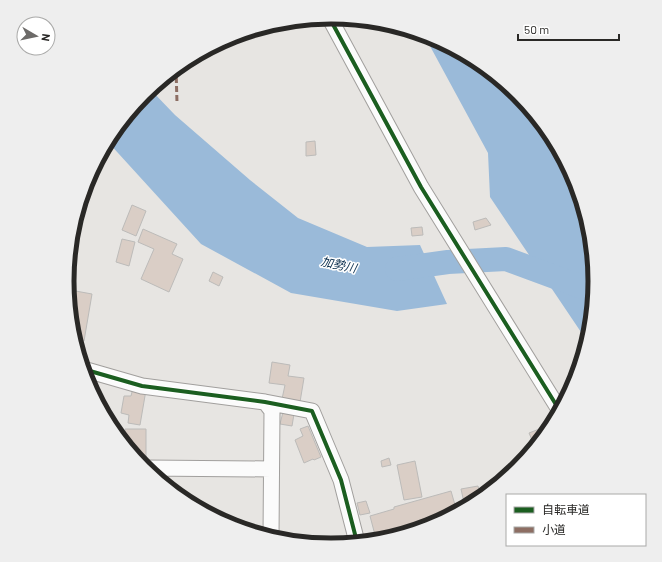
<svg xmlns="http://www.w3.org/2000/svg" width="662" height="562" font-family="Barlow,'Noto Sans JP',sans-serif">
	<rect width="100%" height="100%" fill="#e7e5e2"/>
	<path fill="#9abad9" d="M 424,35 L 432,37 L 478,62 L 518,94 L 551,135 L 575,180 L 590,230 L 595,281 L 590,333 L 587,341 L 490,197 L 488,153 Z
		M 150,89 L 175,115 L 250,180 L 298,218 L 367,247 L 420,245 L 447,304 L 397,311 L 291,293 L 201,244 L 108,142 L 112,134 L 144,94 Z"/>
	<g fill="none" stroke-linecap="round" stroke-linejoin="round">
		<path stroke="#9abad9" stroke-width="24" d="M 397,269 L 448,262 L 506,259 L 590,290 L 594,293"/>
	</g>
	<path fill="#dacec6" stroke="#bcbbb9" d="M 315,141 L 316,155 L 306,156 L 306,142 Z
		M 132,205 L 146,211 L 136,236 L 122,230 Z
		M 486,218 L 491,225 L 475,230 L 473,222 Z
		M 422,227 L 423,235 L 412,236 L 411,228 Z
		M 143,229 L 177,244 L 172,254 L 183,259 L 169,292 L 141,279 L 154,249 L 138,242 Z
		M 122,239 L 135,242 L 129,266 L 116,262 Z
		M 213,272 L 223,277 L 219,286 L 209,281 Z
		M 70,290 L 92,294 L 84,341 L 74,340 L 72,332 L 69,298 Z
		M 272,362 L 290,365 L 288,376 L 304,378 L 300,402 L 282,399 L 285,385 L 269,383 Z
		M 133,388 L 146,390 L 140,425 L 128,423 L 129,415 L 121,413 L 124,396 L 131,396 Z
		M 283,412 L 294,414 L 292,426 L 280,424 Z
		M 308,426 L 321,457 L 314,460 L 313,459 L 304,463 L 295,440 L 303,436 L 300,429 Z
		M 547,426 L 549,430 L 535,447 L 529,433 Z
		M 125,429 L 146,429 L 146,458 L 136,458 L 125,444 Z
		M 389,458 L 391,465 L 382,467 L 381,461 Z
		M 415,461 L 422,497 L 404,500 L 397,465 Z
		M 478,486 L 481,498 L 465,507 L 461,489 Z
		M 451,491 L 457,512 L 446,517 L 400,530 L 400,528 L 375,535 L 370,516 L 394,509 L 394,507 Z
		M 366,501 L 370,513 L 360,515 L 357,503 Z"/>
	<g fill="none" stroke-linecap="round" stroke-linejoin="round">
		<defs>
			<path id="minor" d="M 329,17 L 421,187 L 560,411
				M 83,369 L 142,386 L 265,402 L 312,411 L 341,480 L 357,542
				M 265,402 L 272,411 L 271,537
				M 147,470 L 147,468 L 271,469"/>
		</defs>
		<use href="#minor" stroke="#a19f9d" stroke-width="17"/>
		<use href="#minor" stroke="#fbfbfb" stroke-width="15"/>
		<path stroke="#8d6e63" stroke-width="3" stroke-dasharray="6 3" stroke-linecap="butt" d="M 176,68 L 177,103"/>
		<defs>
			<path id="cycleway" d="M 329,17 L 421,187 L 560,411
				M 83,369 L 142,386 L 265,402 L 312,411 L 341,480 L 357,542"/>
		</defs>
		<use href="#cycleway" stroke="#fff" stroke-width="6"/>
		<use href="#cycleway" stroke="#1b5e20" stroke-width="4"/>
	</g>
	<g text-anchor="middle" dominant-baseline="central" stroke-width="3" stroke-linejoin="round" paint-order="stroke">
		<g font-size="12" font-style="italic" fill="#092d4c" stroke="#fff">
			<text transform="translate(339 264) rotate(12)">加勢川</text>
		</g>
	</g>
	<path d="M0 0H662V562H0ZM74 281a257 257 0 1 1 514 0a257 257 0 1 1-514 0Z" fill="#eee" fill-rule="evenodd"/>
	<path fill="none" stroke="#292826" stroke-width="5" d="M74 281a257 257 0 1 1 514 0a257 257 0 1 1-514 0Z"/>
	<rect x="506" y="494" width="140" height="52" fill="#ffffff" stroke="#a9a9a8"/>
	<rect x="514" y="507" width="20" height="6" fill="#1b5e20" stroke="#a9a9a8"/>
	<text x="542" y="514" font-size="12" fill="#292826">自転車道</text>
	<rect x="514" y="527" width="20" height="6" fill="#8d6e63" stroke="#a9a9a8"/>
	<text x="542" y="534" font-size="12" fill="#292826">小道</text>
	<g transform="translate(36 36) rotate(99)"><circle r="19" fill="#ffffff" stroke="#a9a9a8"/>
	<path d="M0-3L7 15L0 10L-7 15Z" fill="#6c6a68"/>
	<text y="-6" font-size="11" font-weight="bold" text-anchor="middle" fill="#292826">N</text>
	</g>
	<path d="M518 34v6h101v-6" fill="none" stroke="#292826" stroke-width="2"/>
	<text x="524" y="34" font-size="12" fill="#292826" stroke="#ffffff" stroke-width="3" paint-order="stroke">50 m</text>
</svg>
